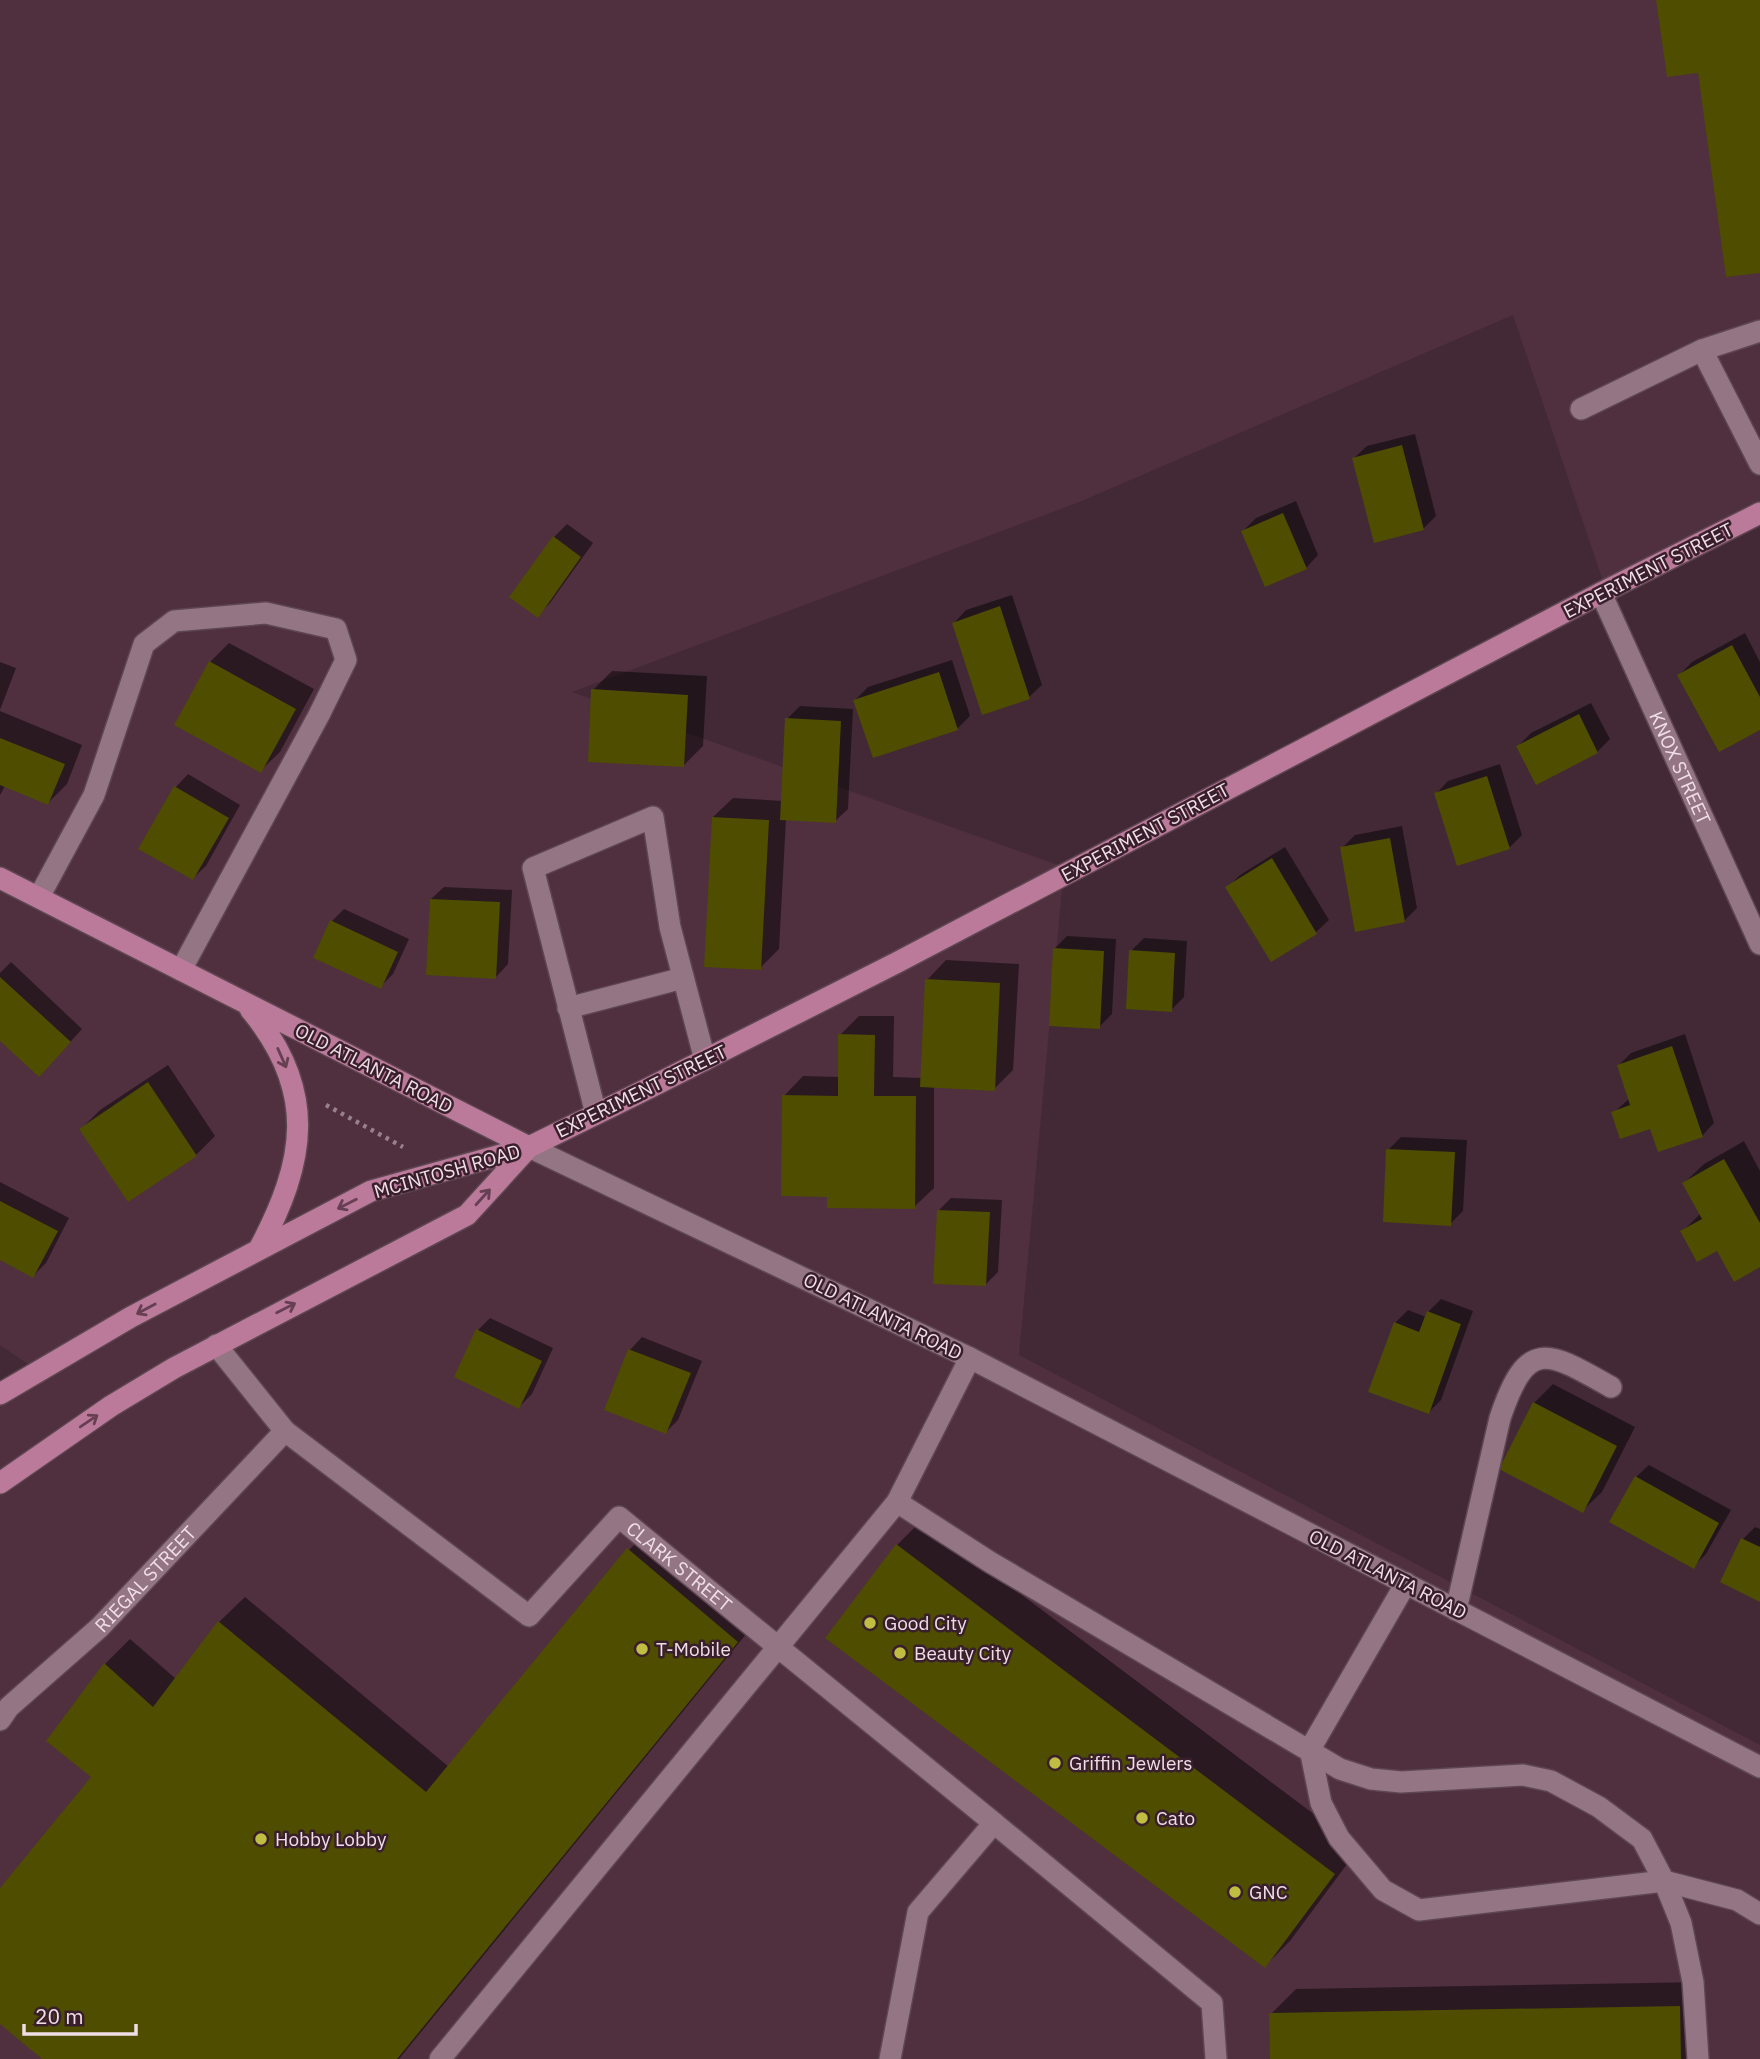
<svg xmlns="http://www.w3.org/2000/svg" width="1760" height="2059" font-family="'IBM Plex Sans',sans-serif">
	<rect width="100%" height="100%" fill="#432936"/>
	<path fill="#502f3f" d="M 0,0 L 1760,0 L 1760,511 L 1607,593 L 1513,315 L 1077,503 L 572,692 L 1064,867 L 1019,1355 L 1760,1745 L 1760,2059 L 0,2059 L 0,1400 L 44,1375 L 0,1345 Z"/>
	<path fill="#0007" d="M 1415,434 L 1436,516 L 1423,529 L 1354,458 L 1367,446 Z
		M 1296,501 L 1318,555 L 1306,568 L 1243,531 L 1256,518 Z
		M 567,524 L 593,543 L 550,603 L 538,615 L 554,537 Z
		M 1012,595 L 1042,685 L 1029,697 L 954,623 L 966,610 Z
		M 1745,633 L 1760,662 L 1760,728 L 1679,675 L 1692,662 Z
		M 229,643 L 314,689 L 280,752 L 260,771 L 210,662 Z
		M 952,660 L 970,716 L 957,729 L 855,700 L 868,687 Z
		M 0,662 L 16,668 L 0,710 Z
		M 612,671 L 707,676 L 703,746 L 684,765 L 593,690 Z
		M 1591,703 L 1610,739 L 1597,752 L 1518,746 L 1531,733 Z
		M 800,706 L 853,709 L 848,809 L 835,821 L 786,819 L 779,949 L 760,968 L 713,817 L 733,798 L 783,801 L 787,719 Z
		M 0,711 L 82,745 L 67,784 L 48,803 L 5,786 L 0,795 Z
		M 1500,764 L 1522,835 L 1510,847 L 1458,864 L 1436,794 L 1448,781 Z
		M 188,774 L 240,805 L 206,866 L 193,878 L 141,848 L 176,787 Z
		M 1402,826 L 1417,908 L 1404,921 L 1342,848 L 1355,835 Z
		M 1285,847 L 1329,920 L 1316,932 L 1271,960 L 1227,888 L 1240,875 Z
		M 444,887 L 512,890 L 508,964 L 496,977 L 431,899 Z
		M 344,909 L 409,939 L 393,974 L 380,987 L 332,921 Z
		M 1067,936 L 1116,939 L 1112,1014 L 1099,1027 L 1054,949 Z
		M 1144,938 L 1187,941 L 1184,997 L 1171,1010 L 1131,951 Z
		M 946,960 L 1019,964 L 1013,1070 L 994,1089 L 934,1086 L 934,1188 L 914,1207 L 829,1195 L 784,1096 L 803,1076 L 840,1077 L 840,1035 L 859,1016 L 894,1016 L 893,1077 L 922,1078 L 927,980 Z
		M 11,962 L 82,1029 L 52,1062 L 0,1038 L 0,973 Z
		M 1685,1034 L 1714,1123 L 1702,1136 L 1651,1127 L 1613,1113 L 1630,1098 L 1619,1065 L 1631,1053 Z
		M 168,1065 L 215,1136 L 196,1155 L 81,1129 L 100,1110 Z
		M 1401,1137 L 1467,1140 L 1463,1211 L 1450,1224 L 1388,1150 Z
		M 1744,1141 L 1760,1171 L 1760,1265 L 1683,1231 L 1701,1213 L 1684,1183 L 1704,1164 Z
		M 0,1182 L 69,1218 L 46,1263 L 33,1276 L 0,1258 Z
		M 951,1198 L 1002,1200 L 998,1272 L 985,1285 L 939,1210 Z
		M 1441,1299 L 1473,1311 L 1441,1400 L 1429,1412 L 1395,1323 L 1408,1310 L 1426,1317 L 1428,1312 Z
		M 490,1318 L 553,1348 L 532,1394 L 519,1407 L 478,1330 Z
		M 642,1337 L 702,1361 L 678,1420 L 666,1432 L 606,1409 L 630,1350 Z
		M 1553,1384 L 1635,1427 L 1602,1492 L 1582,1511 L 1534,1403 Z
		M 1649,1465 L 1731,1510 L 1706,1554 L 1693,1567 L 1636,1477 Z
		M 922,1520 L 1359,1848 L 1290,1941 L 1265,1966 L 828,1638 L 897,1545 Z
		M 1755,1527 L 1760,1529 L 1760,1600 L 1743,1539 Z
		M 648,1531 L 756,1622 L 399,2059 L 44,2059 L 0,2022 L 0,1890 L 94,1777 L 105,1664 L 130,1639 L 176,1679 L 219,1622 L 245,1597 L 449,1767 L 629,1550 Z
		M 1705,1982 L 1706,2059 L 1272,2059 L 1271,2014 L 1296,1989 Z"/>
	<path fill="#4e4d00" d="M 1656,0 L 1760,0 L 1760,273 L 1726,277 L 1698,73 L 1667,77 Z
		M 1402,445 L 1424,530 L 1374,543 L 1352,458 Z
		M 1283,513 L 1307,569 L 1265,587 L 1241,531 Z
		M 553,536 L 581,557 L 538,618 L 509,597 Z
		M 1000,606 L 1030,699 L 982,715 L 952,623 Z
		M 1732,645 L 1760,697 L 1760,730 L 1719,752 L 1677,675 Z
		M 209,661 L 296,709 L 261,773 L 174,725 Z
		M 939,672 L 958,730 L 873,758 L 853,700 Z
		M 591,689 L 688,695 L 684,767 L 588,762 Z
		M 1579,714 L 1598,753 L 1536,785 L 1516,746 Z
		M 785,718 L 841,721 L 836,823 L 780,820 Z
		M 0,738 L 65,764 L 48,805 L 0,785 Z
		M 1487,776 L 1510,849 L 1457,866 L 1434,793 Z
		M 174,786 L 229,818 L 193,880 L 138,849 Z
		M 712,817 L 769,820 L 761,970 L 704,967 Z
		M 1390,838 L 1405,922 L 1355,932 L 1340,847 Z
		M 1272,858 L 1317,934 L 1271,962 L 1225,887 Z
		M 430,899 L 500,902 L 496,979 L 426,975 Z
		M 330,920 L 398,952 L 381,989 L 313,958 Z
		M 1053,948 L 1104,951 L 1100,1029 L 1049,1026 Z
		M 1129,950 L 1175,953 L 1172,1012 L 1126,1009 Z
		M 0,977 L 71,1042 L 39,1077 L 0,1041 Z
		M 925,979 L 1000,983 L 995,1091 L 920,1087 Z
		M 838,1034 L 875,1035 L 874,1096 L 916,1096 L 915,1209 L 827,1208 L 827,1197 L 781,1196 L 782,1095 L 838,1096 Z
		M 1672,1046 L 1703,1137 L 1658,1152 L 1650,1129 L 1620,1139 L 1611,1112 L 1630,1105 L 1617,1065 Z
		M 148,1082 L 197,1156 L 128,1202 L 79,1129 Z
		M 1386,1149 L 1455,1152 L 1451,1226 L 1383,1222 Z
		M 1724,1159 L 1760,1223 L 1760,1267 L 1734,1282 L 1717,1251 L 1697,1262 L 1680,1231 L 1702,1219 L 1682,1183 Z
		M 0,1201 L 58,1231 L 33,1278 L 0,1260 Z
		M 937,1210 L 990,1212 L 986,1286 L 933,1284 Z
		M 1427,1311 L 1461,1324 L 1429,1414 L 1368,1392 L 1394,1322 L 1419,1332 Z
		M 476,1329 L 542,1361 L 519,1409 L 454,1377 Z
		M 628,1349 L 691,1373 L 666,1434 L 604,1410 Z
		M 1533,1402 L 1617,1446 L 1583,1513 L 1499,1469 Z
		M 1635,1476 L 1719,1523 L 1694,1569 L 1609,1522 Z
		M 1741,1538 L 1760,1547 L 1760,1602 L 1720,1582 Z
		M 896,1544 L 1335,1874 L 1265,1968 L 825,1638 Z
		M 627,1548 L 738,1642 L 397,2059 L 42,2059 L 0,2024 L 0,1888 L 91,1777 L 46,1741 L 104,1663 L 153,1707 L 218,1621 L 426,1792 Z
		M 1680,2006 L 1681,2059 L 1270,2059 L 1269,2013 Z"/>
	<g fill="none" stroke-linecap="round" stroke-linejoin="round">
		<defs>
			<g id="minor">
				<path d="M 1760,331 L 1702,350 L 1760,464"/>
				<path d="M 1581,409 L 1702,350"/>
				<path id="s1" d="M 1601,593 L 1760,944"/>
				<path d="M 39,897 L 94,795 L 144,644 L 174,621 L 266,613 L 336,629 L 346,660 L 319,715 L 181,970"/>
				<path d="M 568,1008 L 683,978"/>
				<path d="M 596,1114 L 533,868 L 653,817 L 670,927 L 705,1060"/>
				<path d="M 529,1147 L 970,1358 L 1760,1767"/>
				<path id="s2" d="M 216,1345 L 285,1431 L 529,1616 L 619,1517 L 778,1647 L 897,1502 L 970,1358"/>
				<path d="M 897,1502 L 990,1562 L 1340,1769 L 1371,1779 L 1401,1782 L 1523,1775 L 1551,1781 L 1599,1807 L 1642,1839 L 1664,1881 L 1681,1923 L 1693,1982 L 1698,2059"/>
				<path d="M 1406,1583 L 1310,1749 L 1321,1803 L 1339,1838 L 1383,1890 L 1419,1910 L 1664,1881 L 1737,1900 L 1760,1914"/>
				<path d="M 1456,1610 L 1500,1418 C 1527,1338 1546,1350 1611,1387"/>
				<path id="s3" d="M 0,1720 L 9,1707 L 100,1627 L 285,1431"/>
				<path d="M 994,1823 L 1212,2003 L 1216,2059"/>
				<path d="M 440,2059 L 778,1647 L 994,1823 L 918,1912 L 890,2059"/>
			</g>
			<path id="major" d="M 0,878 L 529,1147
				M 250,1009 C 318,1091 306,1161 259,1249
				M 0,1394 L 131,1317 L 371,1191 L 529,1147 L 649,1088 L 896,963 L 1601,593 L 1760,513
				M 0,1483 L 111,1406 L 174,1368 L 467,1215 L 529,1147"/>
		</defs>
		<use href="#minor" stroke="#5d4652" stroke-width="24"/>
		<use href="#major" stroke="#5d4652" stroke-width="24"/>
		<path stroke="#97818b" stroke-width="4.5" stroke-dasharray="3.5 5" stroke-linecap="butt" d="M 326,1105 L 403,1147"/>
		<use href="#minor" stroke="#947583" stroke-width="21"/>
		<use href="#major" stroke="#bb7a9a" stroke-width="21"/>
	</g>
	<defs><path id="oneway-shaft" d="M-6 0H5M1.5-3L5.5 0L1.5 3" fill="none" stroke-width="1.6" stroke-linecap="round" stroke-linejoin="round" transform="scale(1.75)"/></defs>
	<g stroke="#663f52">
		<use href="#oneway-shaft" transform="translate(282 1058) rotate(66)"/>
		<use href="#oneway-shaft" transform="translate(483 1197) rotate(-48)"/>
		<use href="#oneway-shaft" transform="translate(347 1204) rotate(153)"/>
		<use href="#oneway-shaft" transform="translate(286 1308) rotate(-27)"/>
		<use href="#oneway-shaft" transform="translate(146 1309) rotate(152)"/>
		<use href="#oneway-shaft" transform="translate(89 1421) rotate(-34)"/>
	</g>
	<g fill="#bfbe42" stroke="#391f2c" stroke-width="2.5">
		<circle cx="870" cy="1623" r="7"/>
		<circle cx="642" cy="1649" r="7"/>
		<circle cx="900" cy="1653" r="7"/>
		<circle cx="1055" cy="1763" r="7"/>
		<circle cx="1142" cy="1818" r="7"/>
		<circle cx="261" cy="1839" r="7"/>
		<circle cx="1235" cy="1892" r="7"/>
	</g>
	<g text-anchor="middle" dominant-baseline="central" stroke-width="5" stroke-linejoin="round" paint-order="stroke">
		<g font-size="19" fill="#f0dee6" stroke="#391f2c">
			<text transform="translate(1648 570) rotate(-27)">EXPERIMENT STREET</text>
			<text stroke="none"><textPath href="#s1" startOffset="192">KNOX STREET</textPath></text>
			<text transform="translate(1145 832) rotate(-28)">EXPERIMENT STREET</text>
			<text transform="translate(374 1068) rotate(27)">OLD ATLANTA ROAD</text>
			<text transform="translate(641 1091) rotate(-26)">EXPERIMENT STREET</text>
			<text transform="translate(447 1171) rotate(-16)">MCINTOSH ROAD</text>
			<text transform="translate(883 1316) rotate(26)">OLD ATLANTA ROAD</text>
			<text stroke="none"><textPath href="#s2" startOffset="628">CLARK STREET</textPath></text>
			<text transform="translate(1388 1574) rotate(27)">OLD ATLANTA ROAD</text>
			<text stroke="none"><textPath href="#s3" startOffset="203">RIEGAL STREET</textPath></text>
		</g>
		<g font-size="19" fill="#f0dee6" stroke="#391f2c" text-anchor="start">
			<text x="884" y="1623">Good City</text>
			<text x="656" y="1649">T-Mobile</text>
			<text x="914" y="1653">Beauty City</text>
			<text x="1069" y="1763">Griffin Jewlers</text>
			<text x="1156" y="1818">Cato</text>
			<text x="275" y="1839">Hobby Lobby</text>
			<text x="1249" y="1892">GNC</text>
		</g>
	</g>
	<path d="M24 2024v10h112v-10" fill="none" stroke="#f0dee6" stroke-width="3.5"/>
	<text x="35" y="2024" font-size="21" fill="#f0dee6" stroke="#391f2c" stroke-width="5" paint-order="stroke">20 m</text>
</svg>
